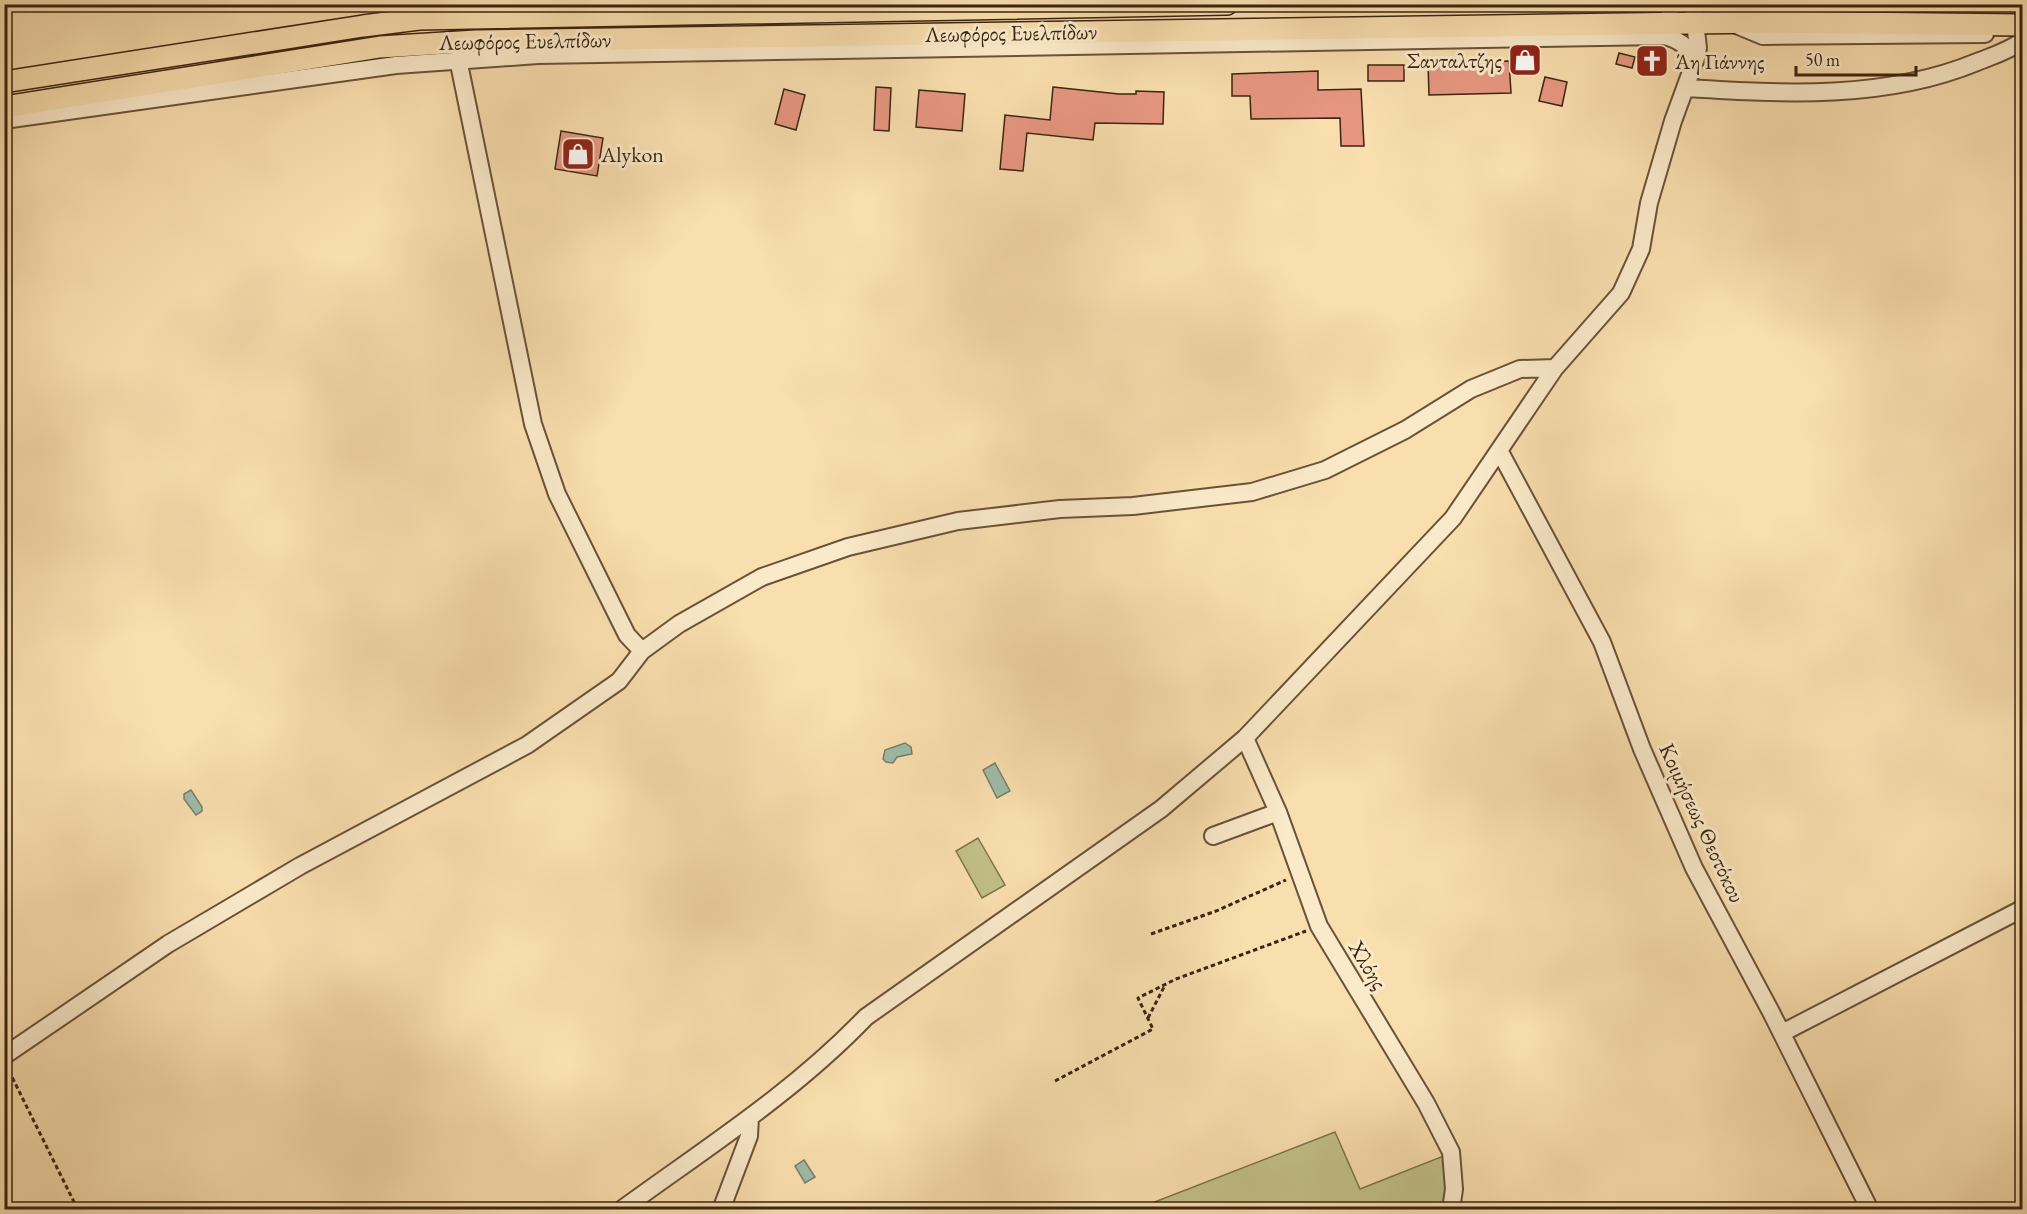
<svg xmlns="http://www.w3.org/2000/svg" width="2027" height="1214" font-family="'EB Garamond',serif">
	<rect width="100%" height="100%" fill="#f9deae"/>
	<filter id="stains"><feTurbulence type="fractalNoise" baseFrequency=".00333" numOctaves="4"/><feColorMatrix values="0 0 0 0 .2 0 0 0 0 .09 0 0 0 0 .02 0 0 0 .5 -.17"/></filter>
	<radialGradient id="worn" r=".72"><stop offset=".6" stop-color="#630" stop-opacity="0"/><stop offset="1" stop-color="#630" stop-opacity=".3"/></radialGradient>
	<path fill="#c2c087" stroke="#7e724c" stroke-width="1.5" d="M 978,838 L 1005,885 L 982,898 L 956,851 Z
		M 1335,1132 L 1360,1189 L 1446,1155 L 1447,1209 L 1134,1210 Z"/>
	<path fill="#9ebca9" stroke="#767f6c" stroke-width="1.5" d="M 905,743 L 911,747 L 912,754 L 897,757 L 893,763 L 886,762 L 883,759 L 885,750 Z
		M 995,763 L 1010,791 L 997,798 L 983,770 Z
		M 191,790 L 202,807 L 202,811 L 196,815 L 184,799 L 184,794 Z
		M 804,1160 L 815,1177 L 805,1183 L 795,1166 Z"/>
	<path fill="#e79781" stroke="#3a2411" stroke-width="1.5" d="M 1619,53 L 1635,57 L 1632,68 L 1616,64 Z
		M 1641,53 L 1665,57 L 1662,69 L 1639,65 Z
		M 1509,61 L 1511,93 L 1429,95 L 1428,63 Z
		M 1368,65 L 1404,65 L 1404,81 L 1368,81 Z
		M 1318,71 L 1318,90 L 1361,89 L 1364,146 L 1341,146 L 1340,118 L 1251,119 L 1250,96 L 1232,96 L 1232,74 Z
		M 1545,77 L 1567,82 L 1562,106 L 1539,101 Z
		M 876,87 L 891,88 L 889,131 L 874,130 Z
		M 1053,87 L 1119,94 L 1136,94 L 1136,91 L 1164,92 L 1163,124 L 1095,123 L 1093,140 L 1027,133 L 1023,171 L 1000,169 L 1005,115 L 1050,120 Z
		M 784,89 L 805,95 L 796,130 L 775,124 Z
		M 919,90 L 965,94 L 962,131 L 916,127 Z
		M 561,131 L 603,138 L 597,176 L 555,169 Z"/>
	<g fill="none" stroke-linecap="round" stroke-linejoin="round">
		<defs>
			<path id="minor" d="M 1670,4 L 1670,24
				M 1734,24 L 1763,36 L 1985,34
				M 458,59 L 533,424 L 557,494 L 627,635 L 642,651
				M 1687,88 C 1784,94 1885,100 1977,62 C 1992,56 2009,51 2022,41
				M 4,120 L 396,65 L 538,55 L 1663,36 C 1679,39 1686,46 1696,58
				M 1500,452 L 1602,642 L 1642,749 L 1694,868 L 1771,1012 L 1870,1210
				M 1245,738 L 1278,812 L 1319,926 L 1426,1103 L 1451,1152 L 1454,1189 L 1451,1210
				M 1213,836 L 1278,812
				M 1782,1033 L 2020,910
				M 4,1056 L 168,944 L 300,866 L 527,745 L 619,681 L 642,651 L 679,624 L 762,577 L 848,547 L 958,521 L 1060,509 L 1133,506 L 1252,492 L 1325,470 L 1405,430 L 1471,389 L 1520,369 L 1555,368
				M 621,1210 C 706,1148 793,1093 866,1017 L 1161,809 L 1245,738 L 1453,518 L 1555,368 L 1621,293 L 1641,249 L 1649,203 L 1673,121 L 1696,58 L 1698,48 L 1693,4
				M 721,1210 L 749,1136 L 750,1117"/>
			<path id="major" d="M 4,82 L 363,26 L 419,19 L 1227,4
				M 4,107 L 380,47 L 476,41 L 1761,22 L 2022,25"/>
		</defs>
		<use href="#minor" stroke="#6a5238" stroke-width="20"/>
		<use href="#major" stroke="#3a2411" stroke-width="24"/>
		<path stroke="#3a2411" stroke-width="3" stroke-dasharray="4.5 3" stroke-linecap="butt" d="M 1151,934 L 1216,911 L 1286,880
			M 1148,1018 L 1164,987
			M 9,1071 L 78,1210
			M 1055,1081 L 1153,1029 L 1138,998 L 1176,979 L 1306,931"/>
		<use href="#minor" stroke="#fbeaca" stroke-width="16"/>
		<use href="#major" stroke="#f9deae" stroke-width="21"/>
	</g>
	<defs>
		<symbol id="shop-square" viewBox="-11 -11 22 22"><rect x="-9" y="-9" width="18" height="18" rx="4" fill="#8f2418" stroke="#fbeaca"/><path d="M-5-2.5h2.3a2.7 3.5 0 0 1 5.4 0H5L5.5 6h-11ZM-1.5-2.5h3a1.5 2.3 0 0 0-3 0Z" fill="#fff"/></symbol>
		<symbol id="church-square" viewBox="-11 -11 22 22"><rect x="-9" y="-9" width="18" height="18" rx="4" fill="#8f2418" stroke="#fbeaca"/><path d="M-1.2-6h2.4v3.5h3.3v2.4h-3.3V6h-2.4V-.1h-3.3v-2.4h3.3Z" fill="#fff"/></symbol>
	</defs>
	<g fill-rule="evenodd">
		<use href="#shop-square" x="1506" y="41" width="38" height="38"/>
		<use href="#church-square" x="1633" y="42" width="38" height="38"/>
		<use href="#shop-square" x="559" y="135" width="38" height="38"/>
	</g>
	<g text-anchor="middle" dominant-baseline="central" stroke-width="6" stroke-linejoin="round" paint-order="stroke">
		<g font-size="22" fill="#3a2411" stroke="#fbeaca">
			<text transform="translate(1011 33) rotate(-1)">Λεωφόρος Ευελπίδων</text>
			<text transform="translate(525 41) rotate(-1)">Λεωφόρος Ευελπίδων</text>
			<text transform="translate(1702 823) rotate(65)">Κοιμήσεως Θεοτόκου</text>
			<text transform="translate(1368 965) rotate(59)">Χλόης</text>
		</g>
		<g font-size="22" fill="#3a2411" stroke="#fbeaca" text-anchor="start">
			<text x="1502" y="60" text-anchor="end">Σανταλτζης</text>
			<text x="1675" y="61">Άη Γιάννης</text>
			<text x="601" y="154">Alykon</text>
		</g>
	</g>
	<rect width="2027" height="1214" fill="none" stroke="#f9deae" stroke-width="24"/>
	<rect x="6" y="6" width="2015" height="1202" fill="none" stroke="#3a2411" stroke-width="3"/>
	<rect x="12" y="12" width="2003" height="1190" fill="none" stroke="#3a2411" stroke-width="1.5"/>
	<path d="M1796 66v9h120v-9" fill="none" stroke="#3a2411" stroke-width="3"/>
	<text x="1805" y="66" font-size="18" fill="#3a2411" stroke="#fbeaca" stroke-width="4.5" paint-order="stroke">50 m</text>
	<rect width="100%" height="100%" filter="url(#stains)"/>
	<rect width="100%" height="100%" fill="url(#worn)"/>
</svg>
